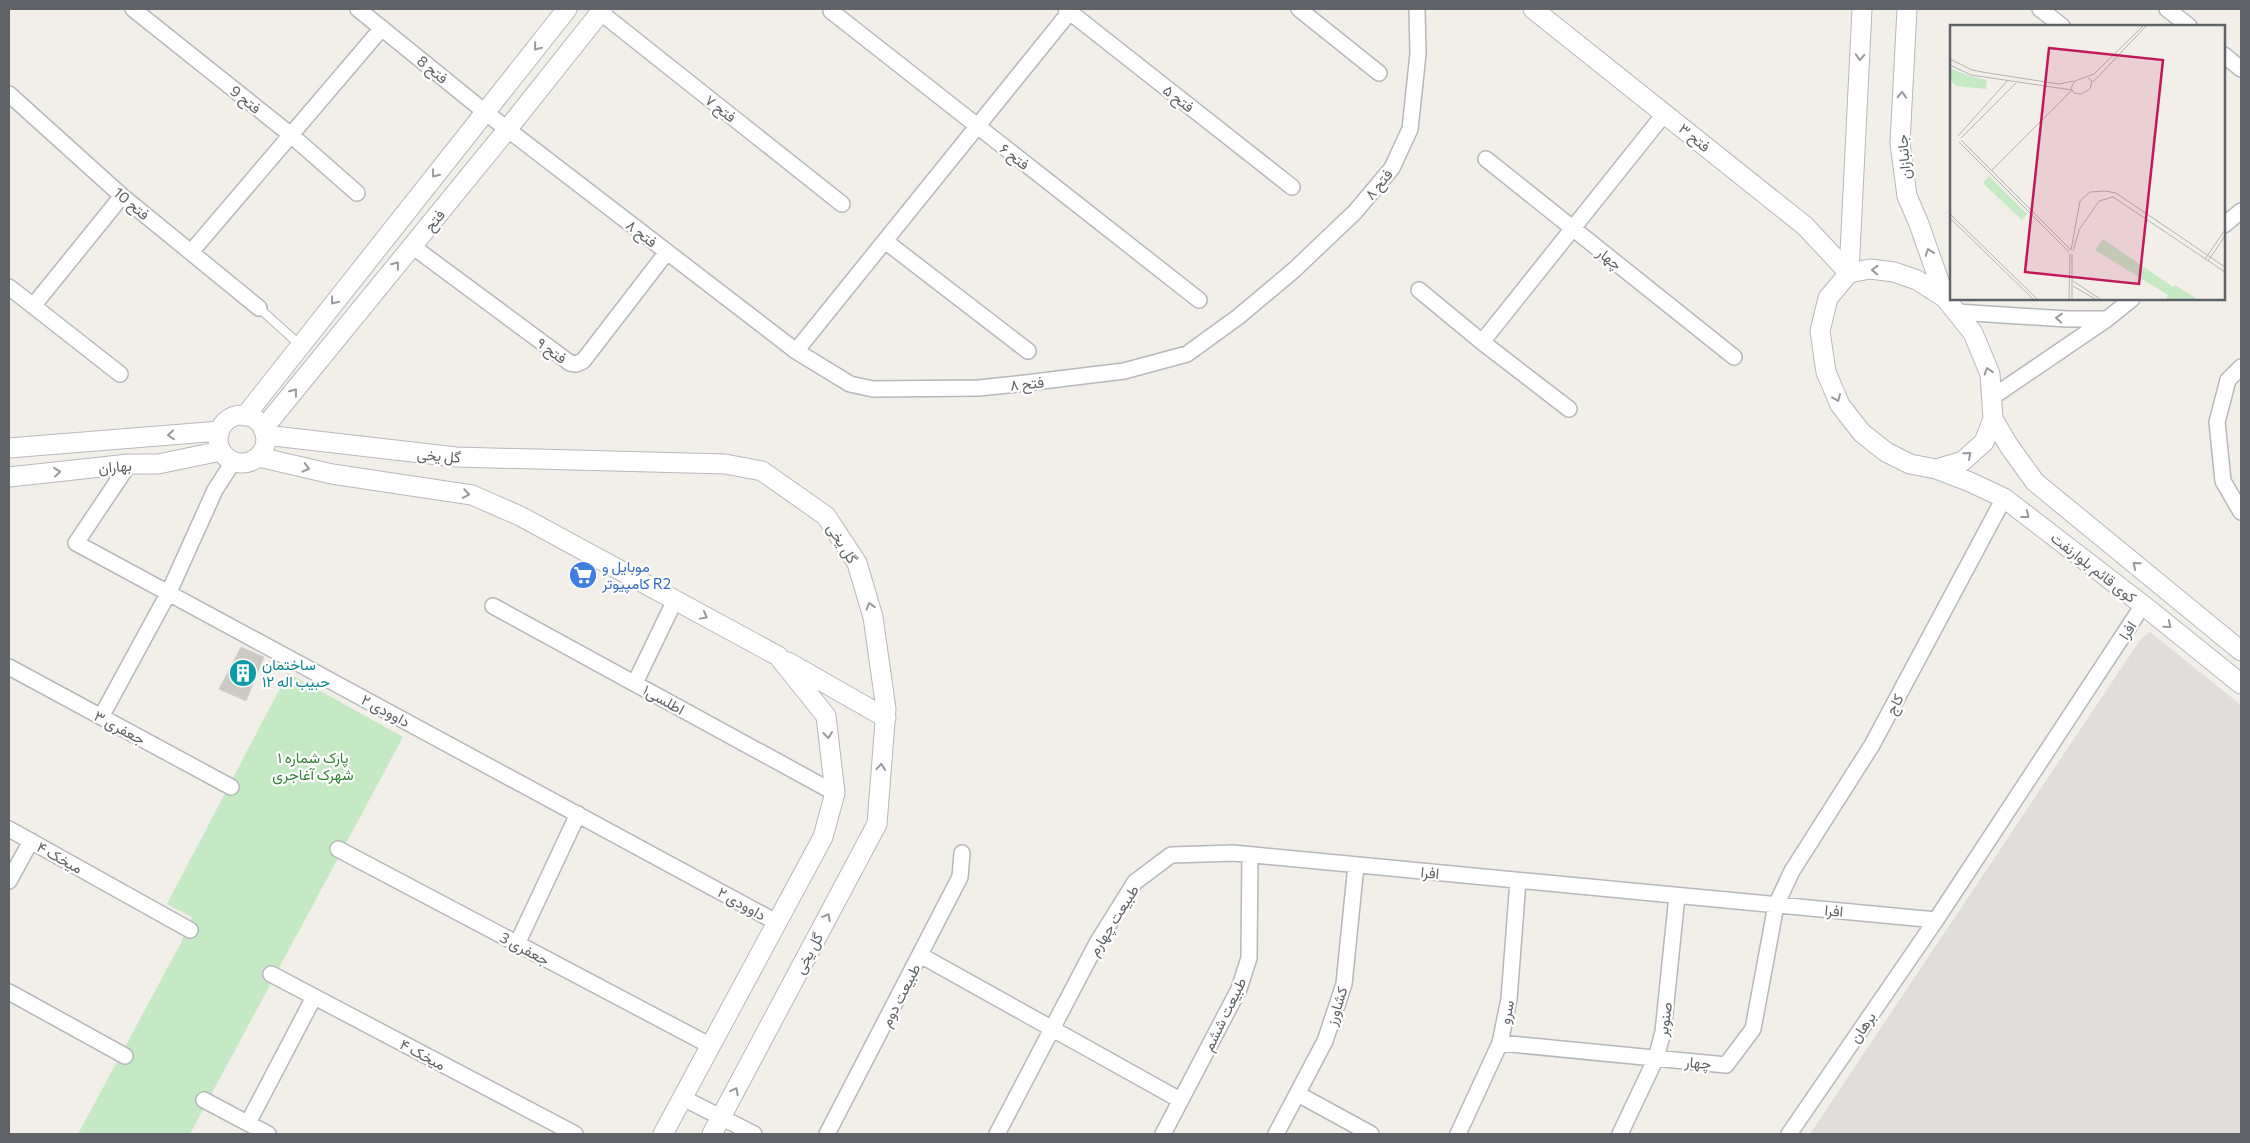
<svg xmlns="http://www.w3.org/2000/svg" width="2250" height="1143" font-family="Commissioner,Vazirmatn,sans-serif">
	<rect width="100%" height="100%" fill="#f1efe8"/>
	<path fill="#e0deda" d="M 2150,632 L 2241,705 L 2241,1134 L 1810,1134 L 2140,640 Z"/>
	<path fill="#c5e8c5" d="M 288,673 L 403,737 L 190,1134 L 78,1134 L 181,943 L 192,917 L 167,904 Z"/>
	<path fill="#cccac5" stroke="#d6d1c6" d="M 241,647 L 264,657 L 246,701 L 219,689 Z"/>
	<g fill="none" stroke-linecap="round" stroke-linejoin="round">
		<defs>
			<path id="service" d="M 259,308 L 300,345"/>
			<path id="minor" d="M 133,9 L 291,135 L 357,193
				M 358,9 L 485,112 L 796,351 L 850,384 L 873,389 L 979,388 L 1026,383 L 1124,371 L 1187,354 L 1238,317 L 1294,270 L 1355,212 L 1392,168 L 1410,129 L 1418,54 L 1417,9
				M 1066,9 L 1292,187
				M 1299,9 L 1379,73
				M 2040,9 L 2062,26
				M 2167,9 L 2189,26
				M 831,11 L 1199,300
				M 600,12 L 842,204
				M 2224,55 L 2241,69
				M 9,94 L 122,196 L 259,308
				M 1486,159 L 1734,357
				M 2224,225 L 2241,211
				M 885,241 L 1028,351
				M 412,246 L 570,363 L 576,364 L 583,361 L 667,252
				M 191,252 L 382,28
				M 9,287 L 120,374
				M 1419,290 L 1482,342
				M 33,306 L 122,196
				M 1957,312 L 2067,319 L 2107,319
				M 796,351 L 1072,9
				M 2241,367 L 2228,380 L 2217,422 L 2223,481 L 2241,512
				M 1991,398 L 2107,319 L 2132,299
				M 1569,409 L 1482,342 L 1665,113
				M 129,464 L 76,543 L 778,923
				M 493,606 L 835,793
				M 9,667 L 231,787
				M 635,683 L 675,600
				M 101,717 L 169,592 L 215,490 L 233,462
				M 9,829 L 190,930
				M 338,849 L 711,1046
				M 9,881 L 31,841
				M 517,944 L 578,814
				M 920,955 L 1180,1100
				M 271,974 L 575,1134
				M 9,992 L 125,1056
				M 1500,1043 L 1726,1065 L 1753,1029 L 1776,905 L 1792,871 L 1872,745 L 2004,498
				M 1298,1094 L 1371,1134
				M 683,1098 L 754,1134
				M 204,1100 L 268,1134
				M 248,1123 L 314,997
				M 827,1134 L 960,877 L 962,853
				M 997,1134 L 1097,943 L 1135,882 L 1171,855 L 1233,853 L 1936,920 L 2143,605
				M 1163,1134 L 1239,989 L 1249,958 L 1250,855
				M 1276,1134 L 1325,1041 L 1344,984 L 1356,865
				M 1458,1134 L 1500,1043 L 1509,999 L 1518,881
				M 1620,1134 L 1656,1058 L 1663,1032 L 1677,896
				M 1789,1134 L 1936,920"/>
			<path id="tertiary" d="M 1533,9 L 1805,226 L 1849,273
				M 1907,9 L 1900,143 L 1907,196 L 1919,224 L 1945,298
				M 1849,273 L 1862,9
				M218 439a24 24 0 1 1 48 0a24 24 0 1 1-48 0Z
				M 245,416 L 567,9
				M 1993,419 L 1984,442 L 1963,461 L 1936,469 L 1910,464 L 1886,452 L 1862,433 L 1840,405 L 1826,372 L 1820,331 L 1828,298 L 1849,273 L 1870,269 L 1894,272 L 1917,280 L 1945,298 L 1973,333 L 1990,374 L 1993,419 L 2009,446 L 2035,482 L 2241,651
				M 263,429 L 502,136 L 603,9
				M 265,435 L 456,457 L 725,464 L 762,471 L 826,516 L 857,563 L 873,617 L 886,709 L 877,824 L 712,1134
				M 9,448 L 220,431
				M 259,457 L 332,474 L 472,495 L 520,516 L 778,656 L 826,716 L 835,793 L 823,837 L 663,1134
				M 1936,469 L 1970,482 L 2004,498 L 2143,605 L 2241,684
				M 9,477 L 129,464 L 158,464 L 221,451
				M 788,662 L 886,718"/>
		</defs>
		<use href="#service" stroke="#b5b8bc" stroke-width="10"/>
		<use href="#minor" stroke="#b5b8bc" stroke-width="18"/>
		<use href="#tertiary" stroke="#b5b8bc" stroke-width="21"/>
		<use href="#service" stroke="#fff" stroke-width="8"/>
		<use href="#minor" stroke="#fff" stroke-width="15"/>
		<use href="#tertiary" stroke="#fff" stroke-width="19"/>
	</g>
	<defs><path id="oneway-chevron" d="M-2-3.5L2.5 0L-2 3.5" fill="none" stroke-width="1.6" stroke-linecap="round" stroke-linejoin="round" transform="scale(1.25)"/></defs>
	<g stroke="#979a9d">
		<use href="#oneway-chevron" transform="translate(537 47) rotate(129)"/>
		<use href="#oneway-chevron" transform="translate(1860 57) rotate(93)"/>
		<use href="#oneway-chevron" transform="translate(1902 95) rotate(-87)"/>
		<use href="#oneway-chevron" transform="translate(435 174) rotate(128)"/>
		<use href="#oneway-chevron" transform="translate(1929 252) rotate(-109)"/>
		<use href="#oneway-chevron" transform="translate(396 265) rotate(-51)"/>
		<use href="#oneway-chevron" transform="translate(1875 270) rotate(-178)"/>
		<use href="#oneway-chevron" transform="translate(334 301) rotate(128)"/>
		<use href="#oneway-chevron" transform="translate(2059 318) rotate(-176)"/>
		<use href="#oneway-chevron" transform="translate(1988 371) rotate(-107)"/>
		<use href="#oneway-chevron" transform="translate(294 392) rotate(-52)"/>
		<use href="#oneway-chevron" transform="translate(1837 398) rotate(67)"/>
		<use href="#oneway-chevron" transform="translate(171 435) rotate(175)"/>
		<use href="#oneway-chevron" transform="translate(1968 455) rotate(-41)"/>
		<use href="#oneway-chevron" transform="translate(306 468) rotate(14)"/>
		<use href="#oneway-chevron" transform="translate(57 472) rotate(-6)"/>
		<use href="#oneway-chevron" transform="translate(466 494) rotate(10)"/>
		<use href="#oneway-chevron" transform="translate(2026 515) rotate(38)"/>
		<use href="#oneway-chevron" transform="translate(2136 565) rotate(-140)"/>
		<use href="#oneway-chevron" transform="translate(870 606) rotate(-107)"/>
		<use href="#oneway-chevron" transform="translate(704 616) rotate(29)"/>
		<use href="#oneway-chevron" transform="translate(2168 625) rotate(39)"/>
		<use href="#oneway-chevron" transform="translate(828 735) rotate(83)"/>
		<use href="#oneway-chevron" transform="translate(881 767) rotate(-85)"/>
		<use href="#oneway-chevron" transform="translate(827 917) rotate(-62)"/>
		<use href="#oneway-chevron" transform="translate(735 1091) rotate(-62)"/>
	</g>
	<defs>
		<symbol id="supermarket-disc" viewBox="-11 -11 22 22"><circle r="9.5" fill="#3f7fe0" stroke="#fff"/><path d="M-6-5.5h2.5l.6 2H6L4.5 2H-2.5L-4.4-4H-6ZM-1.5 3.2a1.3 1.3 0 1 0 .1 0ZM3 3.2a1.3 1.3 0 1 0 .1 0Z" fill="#fff"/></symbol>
		<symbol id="building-disc" viewBox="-11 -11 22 22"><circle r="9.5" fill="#0f9aa8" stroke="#fff"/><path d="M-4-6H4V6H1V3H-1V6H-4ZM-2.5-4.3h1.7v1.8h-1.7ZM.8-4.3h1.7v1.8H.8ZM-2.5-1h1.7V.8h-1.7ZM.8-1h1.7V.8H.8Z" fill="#fff"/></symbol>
	</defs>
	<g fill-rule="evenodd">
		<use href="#supermarket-disc" x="567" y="559" width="32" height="32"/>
		<use href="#building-disc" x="227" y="657" width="32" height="32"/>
	</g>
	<g text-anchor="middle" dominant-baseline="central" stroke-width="4.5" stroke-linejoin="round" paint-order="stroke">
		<g font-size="15" fill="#5f6368" stroke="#fff">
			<text transform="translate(433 69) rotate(39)">فتح 8</text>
			<text transform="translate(1179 98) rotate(38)">فتح ۵</text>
			<text transform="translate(246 99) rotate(39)">فتح 9</text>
			<text transform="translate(721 108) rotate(38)">فتح ۷</text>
			<text transform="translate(1695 137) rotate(39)">فتح ۳</text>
			<text transform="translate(1015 156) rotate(38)">فتح ۶</text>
			<text transform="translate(1903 157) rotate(-95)">جانبازان</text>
			<text transform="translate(1378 184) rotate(-51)">فتح ۸</text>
			<text transform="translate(132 203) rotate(40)">فتح 10</text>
			<text transform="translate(434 220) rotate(-51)">فتح</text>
			<text transform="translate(642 233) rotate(38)">فتح ۸</text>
			<text transform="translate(1610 258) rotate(38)">چهار</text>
			<text transform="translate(552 350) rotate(36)">فتح ۹</text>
			<text transform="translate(1027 383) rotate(-6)">فتح ۸</text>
			<text transform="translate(439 455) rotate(5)">گل یخی</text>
			<text transform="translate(115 466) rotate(-5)">بهاران</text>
			<text transform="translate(843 543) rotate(58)">گل یخی</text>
			<text transform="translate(2094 567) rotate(38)">کوی قائم بلوارنفت</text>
			<text transform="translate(2127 630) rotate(-57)">افرا</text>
			<text transform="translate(664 699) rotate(29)">اطلسی۱</text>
			<text transform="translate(1894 704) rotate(-62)">کاج</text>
			<text transform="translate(386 710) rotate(28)">داوودی ۲</text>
			<text transform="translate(120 727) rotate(28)">جعفری ۳</text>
			<text transform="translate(60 857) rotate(29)">میخک ۴</text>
			<text transform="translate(1430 872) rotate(5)">افرا</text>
			<text transform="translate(742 903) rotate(29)">داوودی ۲</text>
			<text transform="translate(1834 910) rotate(5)">افرا</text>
			<text transform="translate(1113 920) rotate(-58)">طبیعت چهارم</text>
			<text transform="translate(525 948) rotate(28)">3 جعفری</text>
			<text transform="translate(808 953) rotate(-62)">گل یخی</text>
			<text transform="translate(900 995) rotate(-63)">طبیعت دوم</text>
			<text transform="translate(1336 1006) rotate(-73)">کشاورز</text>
			<text transform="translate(1506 1012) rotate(-79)">سرو</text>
			<text transform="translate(1224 1014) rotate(-64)">طبیعت ششم</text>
			<text transform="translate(1664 1019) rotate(-82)">صنوبر</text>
			<text transform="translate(1862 1027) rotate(-56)">برهان</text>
			<text transform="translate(423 1054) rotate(28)">میخک ۴</text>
			<text transform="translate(1698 1062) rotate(5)">چهار</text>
		</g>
		<g font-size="15" fill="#366cbe" stroke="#fff" text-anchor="start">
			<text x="602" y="566">موبایل و<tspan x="602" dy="17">کامپیوتر R2</tspan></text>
		</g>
		<g font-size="15" fill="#0d838f" stroke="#fff" text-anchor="start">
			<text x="262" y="664">ساختمان<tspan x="262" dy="17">حبیب اله ۱۲</tspan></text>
		</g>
		<g font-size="15" fill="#348238" stroke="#fff">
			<text x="313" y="757">پارک شماره ۱<tspan x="313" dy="17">شهرک آغاجری</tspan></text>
		</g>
	</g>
	<g transform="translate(1950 25)">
		<rect width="275" height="275" fill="#f1efe8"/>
		<path d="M 0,43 L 19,51 L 37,55 L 36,64 L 7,61 L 0,55 ZM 39,151 L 77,189 L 72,195 L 33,158 ZM 153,214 L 223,262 L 225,260 L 247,274 L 216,274 L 218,270 L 145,225 Z" fill="#c5e8c5"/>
		<path fill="none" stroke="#b3b3b1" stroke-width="1" d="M 0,34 L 22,45 L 38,48 L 109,59 L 124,56M 0,40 L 21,50 L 122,65M 138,53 L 142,56 L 140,64 L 131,69 L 124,68 L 121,63 L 125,56 L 144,49 L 193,1M 143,57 L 196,1M 8,111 L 58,55M 11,113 L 66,58M 11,115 L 121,225M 9,117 L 119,227M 41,146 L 122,65M 0,189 L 87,274M 0,193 L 83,274M 121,225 L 130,176 L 140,167 L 155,166 L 166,168 L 275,242M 123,226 L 129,205 L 149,176 L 163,172 L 275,247M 255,234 L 275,205M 258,236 L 275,211M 123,256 L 150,274M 123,261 L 145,274M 119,274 L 120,229M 122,274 L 122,229"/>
		<path fill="#c2185b" fill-opacity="0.15" stroke="#c2185b" stroke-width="2.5" d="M 99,23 L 213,35 L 189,259 L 75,247 Z"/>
		<rect width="275" height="275" fill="none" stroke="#5f6368" stroke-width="2.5"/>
	</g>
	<rect width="2250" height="1143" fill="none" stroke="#5f6368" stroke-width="20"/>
</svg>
